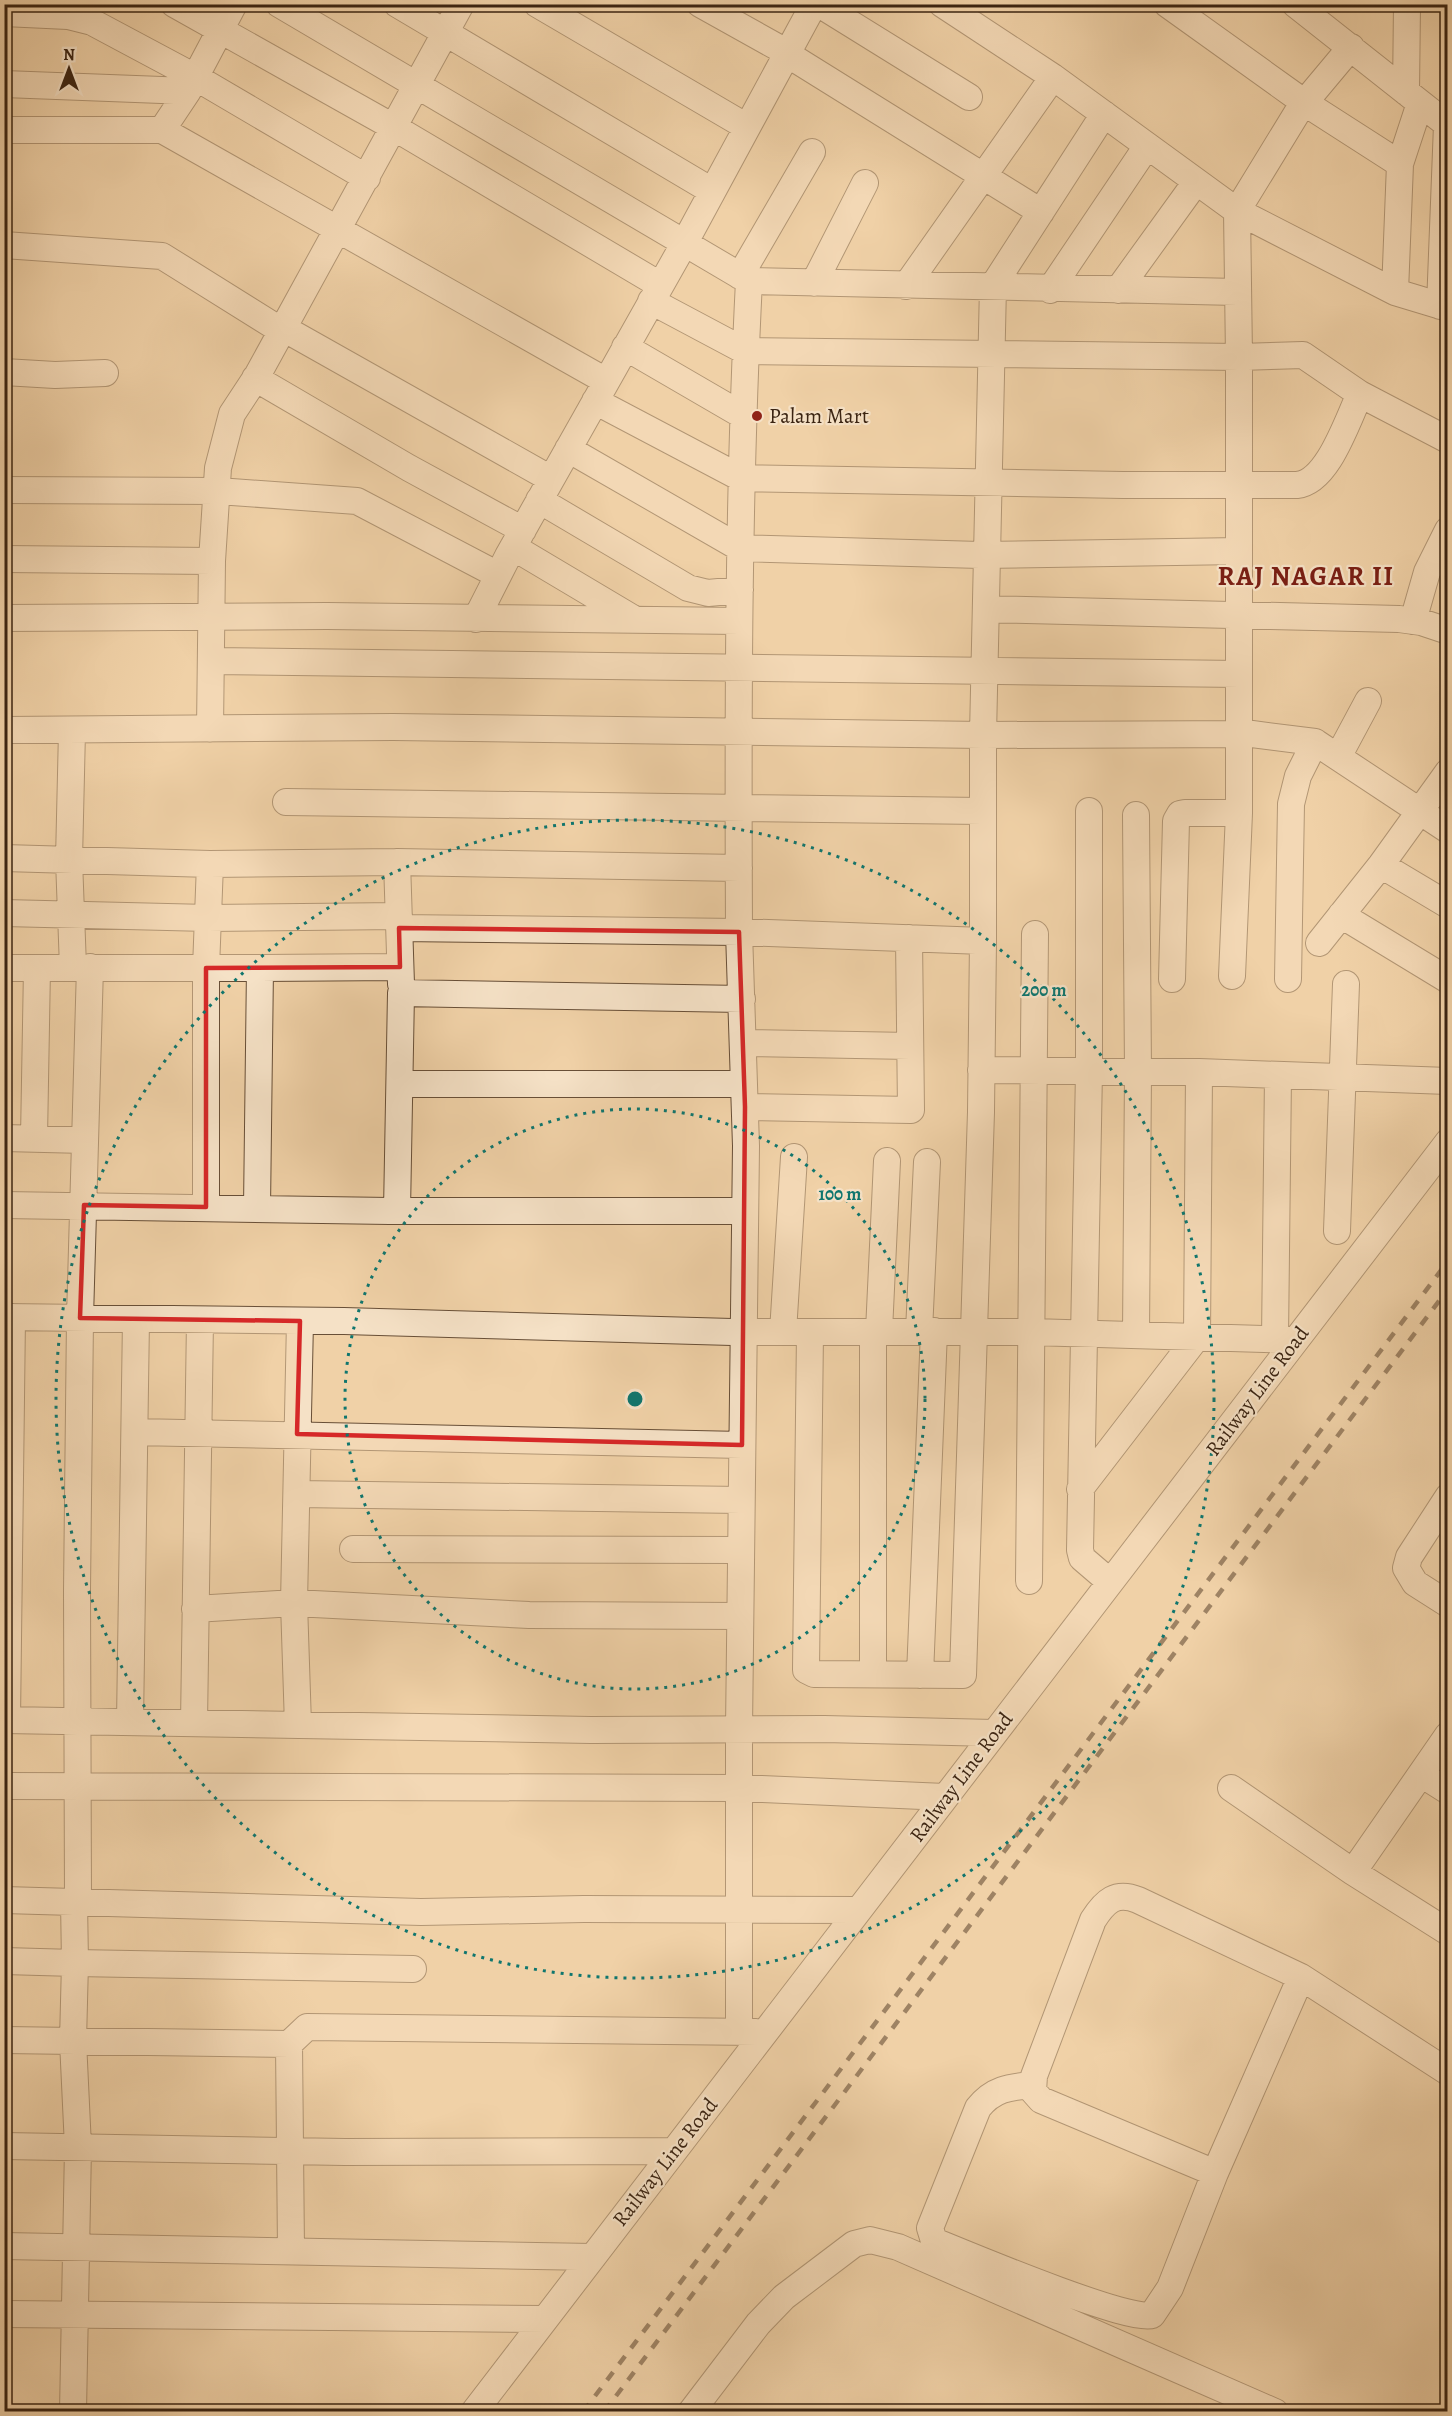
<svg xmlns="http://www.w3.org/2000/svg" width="1452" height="2416" font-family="Alegreya,serif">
	<rect width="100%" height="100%" fill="#f0d1a7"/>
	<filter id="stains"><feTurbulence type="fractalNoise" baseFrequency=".00333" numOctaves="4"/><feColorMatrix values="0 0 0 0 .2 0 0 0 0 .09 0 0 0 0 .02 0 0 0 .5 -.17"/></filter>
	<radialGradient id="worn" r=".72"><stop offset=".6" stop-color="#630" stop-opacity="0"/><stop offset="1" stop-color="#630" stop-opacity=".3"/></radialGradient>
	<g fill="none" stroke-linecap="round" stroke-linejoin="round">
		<defs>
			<path id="minor" d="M 174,4 L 395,128 L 660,285
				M 279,4 L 749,281 L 1237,292
				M 397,4 L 712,191
				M 537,4 L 747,127
				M 700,4 L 788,53
				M 819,4 L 969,97
				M 942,4 L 1053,77
				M 1167,4 L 1305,103 L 1400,164 L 1420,103
				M 1295,4 L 1448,125
				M 4,13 L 68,16 L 92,22 L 195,77 L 367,178
				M 1351,47 L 1300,108 L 1237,211 L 1239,357 L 1303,355 L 1360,394 L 1448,440
				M 787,54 L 1041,212
				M 4,84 L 188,91 L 162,130
				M 188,91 L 234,4
				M 1406,92 L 1407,4
				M 4,130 L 162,130 L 606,381
				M 4,245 L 162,256 L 282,331
				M 740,276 L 812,152
				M 814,283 L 865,183
				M 906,286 L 1053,77 L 1237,211 L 1395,292 L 1448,308
				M 1050,290 L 1147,146
				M 1118,290 L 1196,182
				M 1395,292 L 1400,164
				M 651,301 L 745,351 L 1239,357 L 1239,813 L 1232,976
				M 1440,306 L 1447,125
				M 283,328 L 551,479
				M 625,347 L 742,415
				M 4,372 L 55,375 L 105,373
				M 255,378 L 409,468 L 523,530
				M 595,401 L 741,478 L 1123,485 L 1297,485 C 1328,482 1347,421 1360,394
				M 568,449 L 740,548 L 980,555 L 1239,551
				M 4,490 L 218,491 L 357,501 L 498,575
				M 539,500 L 688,588 L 708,593 L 740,590
				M 513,547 L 634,619
				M 4,559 L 212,561
				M 986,609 L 1399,619 L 1421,622 L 1448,631
				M 4,618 L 327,616 L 739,621
				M 476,619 L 508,556 L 684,244 L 814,4
				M 1413,621 L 1427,572 L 1448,530
				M 211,661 L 1239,674
				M 210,729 L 212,561 L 218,468 L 232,414 L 257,376 L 461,4
				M 4,730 L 393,727 L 983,735 L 1252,734 L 1315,742 L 1448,830
				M 72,731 L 69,860 L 73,967
				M 1338,757 L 1368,701
				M 286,802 L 982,811
				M 1089,811 L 1089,1071 L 1080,1550 L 1082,1558 L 1110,1582
				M 1136,815 L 1138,1072 L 1136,1335
				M 4,858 L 210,864 L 397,862 L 739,868
				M 397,862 L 401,984
				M 210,864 L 206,968 L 260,968
				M 1381,865 L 1448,905
				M 4,913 L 208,918 L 399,916
				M 1341,915 L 1448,980
				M 399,928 L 739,932 C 738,715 738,498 749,281
				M 1319,943 L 1381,865 L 1448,772
				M 4,968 L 206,968 L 206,1207
				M 1172,979 L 1176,821 L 1180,814 L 1185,813 L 1239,813
				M 1288,979 L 1291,804 L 1298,776 L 1315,742
				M 744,1043 L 910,1046
				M 981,1070 L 1199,1072 L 1448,1081
				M 400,1084 L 744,1084
				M 745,1107 L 911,1110 L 909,938
				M 4,1138 L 85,1140
				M 34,1138 L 37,968
				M 4,1205 L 390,1211 L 745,1211
				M 257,1208 L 260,968 L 400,967
				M 397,1211 L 401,993 L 742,999
				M 1337,1231 L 1346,984
				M 4,1317 L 344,1321 L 732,1332 L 1032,1332 L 1296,1340
				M 873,1331 L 873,1673
				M 879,1331 L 887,1161
				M 919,1331 L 927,1162
				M 783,1332 L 794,1157
				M 810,1332 L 806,1670 L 814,1674 L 963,1675 L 981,1112 L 983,941
				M 1275,1339 L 1278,1075
				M 135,1432 L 742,1445
				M 1080,1489 L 1197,1337 L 1199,1072
				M 297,1494 L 741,1500
				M 1448,1497 L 1409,1557 L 1406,1568 L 1415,1583 L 1448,1604
				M 353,1549 L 741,1550
				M 1029,1581 L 1035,934
				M 195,1609 L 294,1603 L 529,1615 L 740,1616
				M 920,1675 L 934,1331
				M 4,1720 L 591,1730 L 824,1729 L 994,1733
				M 7,1720 L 12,1317
				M 130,1722 L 136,1319
				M 194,1723 L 200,1320
				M 298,1725 L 294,1603 L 300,1321
				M 1421,1774 L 1448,1791
				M 4,1786 L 739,1788 L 945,1797
				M 1231,1788 L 1353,1872 L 1448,1932
				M 1353,1872 L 1448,1735
				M 4,1900 L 421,1912 L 584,1909 L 859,1910
				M 78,1901 L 77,1591 L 80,1318 L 90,967
				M 4,1961 L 75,1963 L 74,1901
				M 739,2031 L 739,1729 L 746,1146 L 739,932 L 983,941 L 983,735 L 993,286 L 1104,114
				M 4,2040 L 289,2044 L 307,2027 L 756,2032
				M 289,2044 L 291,2251
				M 1032,2085 C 1009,2087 993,2089 978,2108 L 930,2228 L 934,2241 C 966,2254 1130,2323 1152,2315 L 1170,2288 L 1215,2173 L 1301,1977
				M 4,2146 L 345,2152 L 673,2151
				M 1215,2173 L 1041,2100 L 1033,2091 L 1034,2076 L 1093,1920 C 1105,1901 1116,1891 1138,1900 L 1301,1977 L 1448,2072
				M 4,2246 L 593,2257
				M 4,2314 L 545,2319
				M 73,2412 L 78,2147 L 73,2041 L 75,1963 L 413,1969
				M 474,2412 L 1448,1142
				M 691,2412 L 758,2324 L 784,2297 L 854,2244 L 870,2240 L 898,2247 L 1275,2412"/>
		</defs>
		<use href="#minor" stroke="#684f37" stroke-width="28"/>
		<use href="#minor" stroke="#f5e1c6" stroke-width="26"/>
		<path stroke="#3b2412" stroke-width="4.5" stroke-dasharray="10 10" stroke-linecap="butt" d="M 583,2412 L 1448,1261
			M 604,2412 L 1448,1289"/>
	</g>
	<path d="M0 0H1452V2416H0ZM 399,928 L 739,932 L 745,1107 L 742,1445 L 297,1434 L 300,1321 L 80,1318 L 84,1205 L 206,1207 L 206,968 L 400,967 Z" fill="#f0d1a7" fill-opacity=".55" fill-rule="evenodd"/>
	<path fill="none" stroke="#d62828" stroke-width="4.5" stroke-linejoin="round" d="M 399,928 L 739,932 L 745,1107 L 742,1445 L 297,1434 L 300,1321 L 80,1318 L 84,1205 L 206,1207 L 206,968 L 400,967 Z"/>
	<g fill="none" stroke="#0f766e" stroke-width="3" stroke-dasharray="3 6">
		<circle cx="635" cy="1399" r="290"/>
		<circle cx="635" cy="1399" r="579"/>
	</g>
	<circle fill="#8f2418" stroke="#f5e1c6" stroke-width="2" cx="757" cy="416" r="6"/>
	<g text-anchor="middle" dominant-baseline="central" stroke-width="4.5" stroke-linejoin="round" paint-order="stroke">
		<g font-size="21" fill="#3b2412" stroke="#f5e1c6" text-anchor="start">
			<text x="769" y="416">Palam Mart</text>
		</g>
		<g font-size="21" fill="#3b2412" stroke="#f5e1c6">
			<text transform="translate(1257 1391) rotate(-53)">Railway Line Road</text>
			<text transform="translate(961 1777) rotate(-53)">Railway Line Road</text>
			<text transform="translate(665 2162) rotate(-52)">Railway Line Road</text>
		</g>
		<g font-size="27" font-weight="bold" letter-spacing="1.5" fill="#7a1f14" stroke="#f5e1c6">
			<text x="1306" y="576">RAJ NAGAR II</text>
		</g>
	</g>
	<circle cx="635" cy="1399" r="9" fill="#0f766e" stroke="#f5e1c6" stroke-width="3"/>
	<g font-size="18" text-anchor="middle" font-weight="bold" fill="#0f766e" stroke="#f5e1c6" stroke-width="4.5" stroke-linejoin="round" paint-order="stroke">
		<text x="1044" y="996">200 m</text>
		<text x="840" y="1200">100 m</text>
	</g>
	<rect width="1452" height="2416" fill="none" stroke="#f0d1a7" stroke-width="24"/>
	<rect x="6" y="6" width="1440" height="2404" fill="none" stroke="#3b2412" stroke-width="3"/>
	<rect x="12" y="12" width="1428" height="2392" fill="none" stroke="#3b2412" stroke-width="1.5"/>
	<g transform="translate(69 69)" stroke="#f5e1c6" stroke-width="4.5" paint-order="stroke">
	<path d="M0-4.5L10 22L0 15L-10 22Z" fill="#3b2412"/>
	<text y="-9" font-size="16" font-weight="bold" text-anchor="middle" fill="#3b2412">N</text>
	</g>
	<rect width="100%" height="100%" filter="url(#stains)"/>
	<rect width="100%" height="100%" fill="url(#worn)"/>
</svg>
